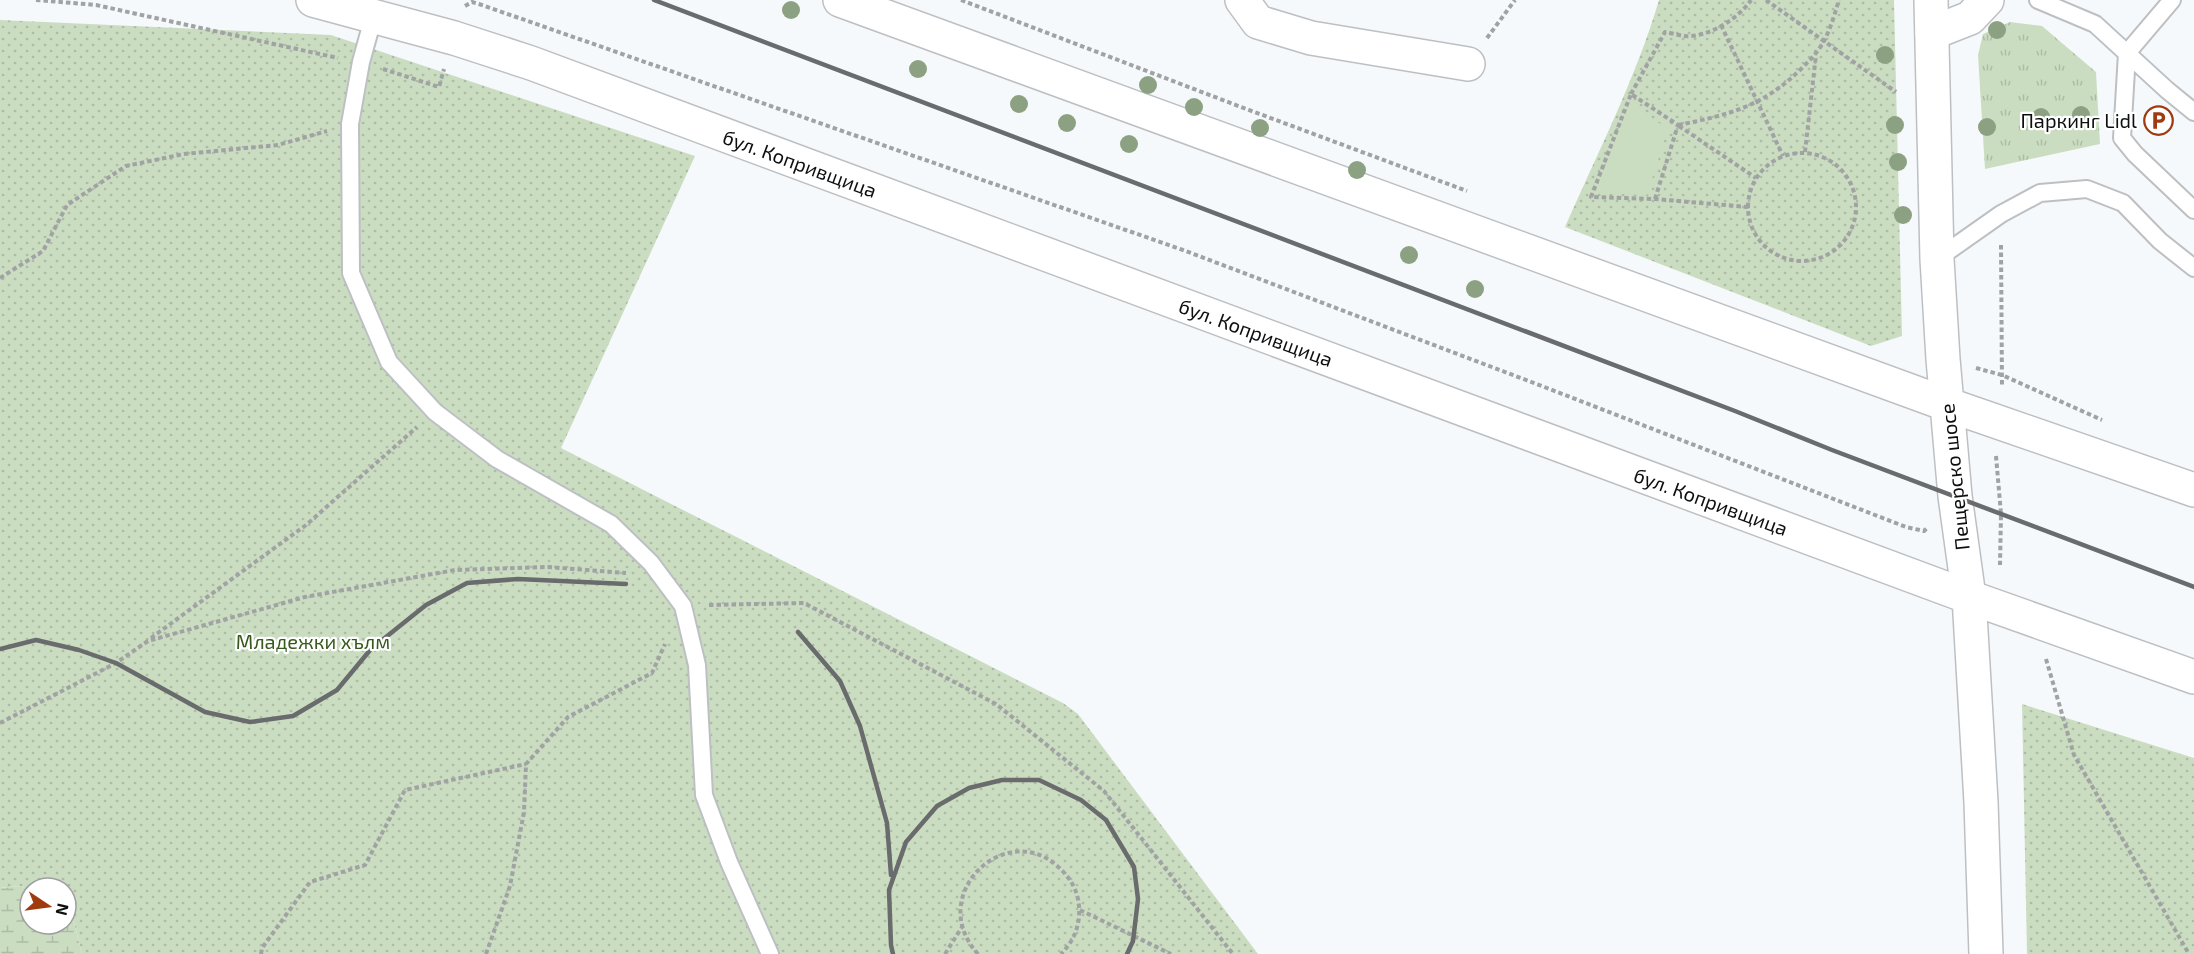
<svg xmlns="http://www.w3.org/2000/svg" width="2194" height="954" font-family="'Exo 2',sans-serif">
	<defs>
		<pattern id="grass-tufts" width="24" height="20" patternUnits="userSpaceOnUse" patternTransform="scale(1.5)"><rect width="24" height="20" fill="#cbddc1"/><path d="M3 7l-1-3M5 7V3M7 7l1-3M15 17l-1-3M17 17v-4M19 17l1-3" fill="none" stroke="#adbca5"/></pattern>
		<pattern id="wetland-marsh" width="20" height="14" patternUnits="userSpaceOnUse" patternTransform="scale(1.5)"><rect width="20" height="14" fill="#cbddc1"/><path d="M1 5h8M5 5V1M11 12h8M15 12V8" fill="none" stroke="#adbca5"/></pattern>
		<pattern id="park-dots" width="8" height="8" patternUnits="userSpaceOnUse" patternTransform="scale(1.5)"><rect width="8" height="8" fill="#cbddc1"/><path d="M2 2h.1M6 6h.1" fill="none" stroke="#adbca5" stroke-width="1.8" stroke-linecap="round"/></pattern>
	</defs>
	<rect width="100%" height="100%" fill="#f6f9fc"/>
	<path fill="url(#grass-tufts)" d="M 2010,22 L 2042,26 L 2096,72 L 2100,144 L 1985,169 L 1978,55 L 1983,34 Z"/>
	<path fill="url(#wetland-marsh)" d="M 21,886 L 30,891 L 30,924 L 66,924 L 66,915 L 74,922 L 82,954 L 0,954 L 0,888 Z"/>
	<path fill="url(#park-dots)" d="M 1659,0 L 1894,0 L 1902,336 L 1871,346 L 1565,227 C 1598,152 1636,78 1659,0 Z
		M 0,20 L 331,35 L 695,156 L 561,448 L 1063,703 L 1078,714 L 1258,954 L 82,954 L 74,922 L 66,915 L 66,888 L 30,888 L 30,891 L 21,886 L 0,888 Z
		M 2022,704 L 2194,758 L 2194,954 L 2027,954 Z"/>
	<path fill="#cbddc1" d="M 1629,103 L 1668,129 L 1647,195 L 1595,193 Z"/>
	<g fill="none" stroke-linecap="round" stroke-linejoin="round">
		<defs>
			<path id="service" d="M 2038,0 L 2095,24 L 2167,90 L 2194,112
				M 2172,0 L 2127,53 L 2122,138 L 2135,154 L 2194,210
				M 374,15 L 361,62 L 350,124 L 351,273 L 389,362 L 435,412 L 497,459 L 611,524 L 651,563 L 683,606 L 697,665 L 704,795 L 729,862 L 770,954
				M 1937,259 L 2001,214 L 2040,193 L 2087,189 L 2123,203 L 2160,241 L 2194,268"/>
			<path id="minor" d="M 1242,0 L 1258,22 L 1311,38 L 1468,64
				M 1932,33 L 1970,18 L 1987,0"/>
			<path id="secondary" d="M 313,0 L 454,38 L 531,63 L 1969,597 L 2194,677
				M 840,0 L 1946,404 L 2194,490
				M 1931,0 L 1937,259 L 1943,359 L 1955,496 L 1969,597 L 1981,802 L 1986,954"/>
		</defs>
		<use href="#service" stroke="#bdc0c3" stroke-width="20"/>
		<use href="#minor" stroke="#bdc0c3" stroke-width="36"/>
		<use href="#secondary" stroke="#bdc0c3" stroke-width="36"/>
		<path stroke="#a0a2a4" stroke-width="4" stroke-dasharray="4.5 3" stroke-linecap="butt" d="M 36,0 L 96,5 L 338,58
			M 961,0 L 1241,107 L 1467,191
			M 1766,0 L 1896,92
			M 465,6 L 472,2 L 479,4 L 1183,250 L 1534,383 L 1906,527 L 1924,531 L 1927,528
			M 1721,25 L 1783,156
			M 1487,38 L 1515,0
			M 383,69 L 439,87 L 444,69
			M 1631,94 L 1665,32 C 1671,33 1678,35 1684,36 C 1708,38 1738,19 1751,0
			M 1678,125 C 1729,115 1764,106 1802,68 C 1811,59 1819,51 1825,39 C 1831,27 1835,13 1839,0
			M 1679,126 L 1756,178
			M 1805,152 L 1816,55
			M1748 207a54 54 0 1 1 108 0a54 54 0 1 1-108 0Z
			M 1655,199 L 1678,125 L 1631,94 L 1591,197 L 1655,199 L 1748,207
			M 2001,245 L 2002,387
			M 0,278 L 43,251 L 67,205 L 126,166 L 184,154 L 278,145 L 327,131
			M 1976,368 L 2002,375 L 2102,420
			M 1996,456 L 2001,514 L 2000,565
			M 709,605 L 804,603 L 996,704 L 1104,791 L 1233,954
			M 151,638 L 306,525 L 417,427
			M 2046,659 L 2074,755 L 2189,954
			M 0,723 L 116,663 L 148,641 L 305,597 L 455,570 L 548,567 L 626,573
			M 1080,910 L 1171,954
			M 261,954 L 262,948 L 310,882 L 365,865 L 405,790 L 526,764
			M 486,954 L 510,886 L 524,812 L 526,764 L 568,717 L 652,673 L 665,644
			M 945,954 L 962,927
			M 978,954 C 925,896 1004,820 1056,865 C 1067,874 1075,885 1078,899 C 1082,920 1076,939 1061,954"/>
		<use href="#service" stroke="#fff" stroke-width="16"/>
		<use href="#minor" stroke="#fff" stroke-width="33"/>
		<use href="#secondary" stroke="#fff" stroke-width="33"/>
		<path stroke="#696b6d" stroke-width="4.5" d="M 654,0 L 1735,411 L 1832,450 L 2194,587
			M 798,632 L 840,681 L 860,726 L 887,823 L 891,875
			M 0,649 L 36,640 L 79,650 L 116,663 L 205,712 L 250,722 L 293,716 L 337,690 L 371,649 L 426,605 L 467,583 L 518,579 L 626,584
			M 893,954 L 891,945 L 889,890 L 906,842 L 937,806 L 969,788 L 1002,780 L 1039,780 L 1081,800 L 1106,820 L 1134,867 L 1138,899 L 1133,941 L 1127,954"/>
	</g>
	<g fill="#8ca181">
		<circle cx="791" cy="10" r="9"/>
		<circle cx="1997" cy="30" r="9"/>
		<circle cx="1885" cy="55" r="9"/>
		<circle cx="918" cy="69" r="9"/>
		<circle cx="1148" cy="85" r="9"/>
		<circle cx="1019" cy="104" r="9"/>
		<circle cx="1194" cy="107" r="9"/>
		<circle cx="2081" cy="115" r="9"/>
		<circle cx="2041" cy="117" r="9"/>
		<circle cx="1067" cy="123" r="9"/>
		<circle cx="1895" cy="125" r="9"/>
		<circle cx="1987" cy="127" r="9"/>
		<circle cx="1260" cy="128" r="9"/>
		<circle cx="1129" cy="144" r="9"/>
		<circle cx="1898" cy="162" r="9"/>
		<circle cx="1357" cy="170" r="9"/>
		<circle cx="1903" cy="215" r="9"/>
		<circle cx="1409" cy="255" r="9"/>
		<circle cx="1475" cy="289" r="9"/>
	</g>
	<defs>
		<symbol id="parking-ring" viewBox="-11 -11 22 22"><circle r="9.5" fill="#fff" stroke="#a03b0f" stroke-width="1.5"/><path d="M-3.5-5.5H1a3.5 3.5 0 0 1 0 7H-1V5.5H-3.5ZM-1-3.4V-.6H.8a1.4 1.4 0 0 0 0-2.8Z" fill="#a03b0f"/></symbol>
	</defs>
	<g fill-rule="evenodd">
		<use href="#parking-ring" x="2142" y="104" width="33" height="33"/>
	</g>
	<g text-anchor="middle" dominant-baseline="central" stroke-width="4.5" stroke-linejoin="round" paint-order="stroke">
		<g font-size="20" fill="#0d0e0f" stroke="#fff" text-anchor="end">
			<text x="2137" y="120">Паркинг Lidl</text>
		</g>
		<g font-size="20" fill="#0d0e0f" stroke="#fff">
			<text transform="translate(800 163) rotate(20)">бул. Копривщица</text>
			<text transform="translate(1256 332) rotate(20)">бул. Копривщица</text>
			<text transform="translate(1954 477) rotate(-96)">Пещерско шосе</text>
			<text transform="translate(1711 501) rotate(20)">бул. Копривщица</text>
		</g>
		<g font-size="20" fill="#36591c" stroke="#fff">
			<text x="313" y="641">Младежки хълм</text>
		</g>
	</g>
	<g transform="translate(48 906) rotate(103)"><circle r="28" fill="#ffffff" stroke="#9e9f9f" stroke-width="1.5"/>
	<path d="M0-4.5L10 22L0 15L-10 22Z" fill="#a03b0f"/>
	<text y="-9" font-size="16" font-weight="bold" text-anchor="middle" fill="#0d0e0f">N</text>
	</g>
</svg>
